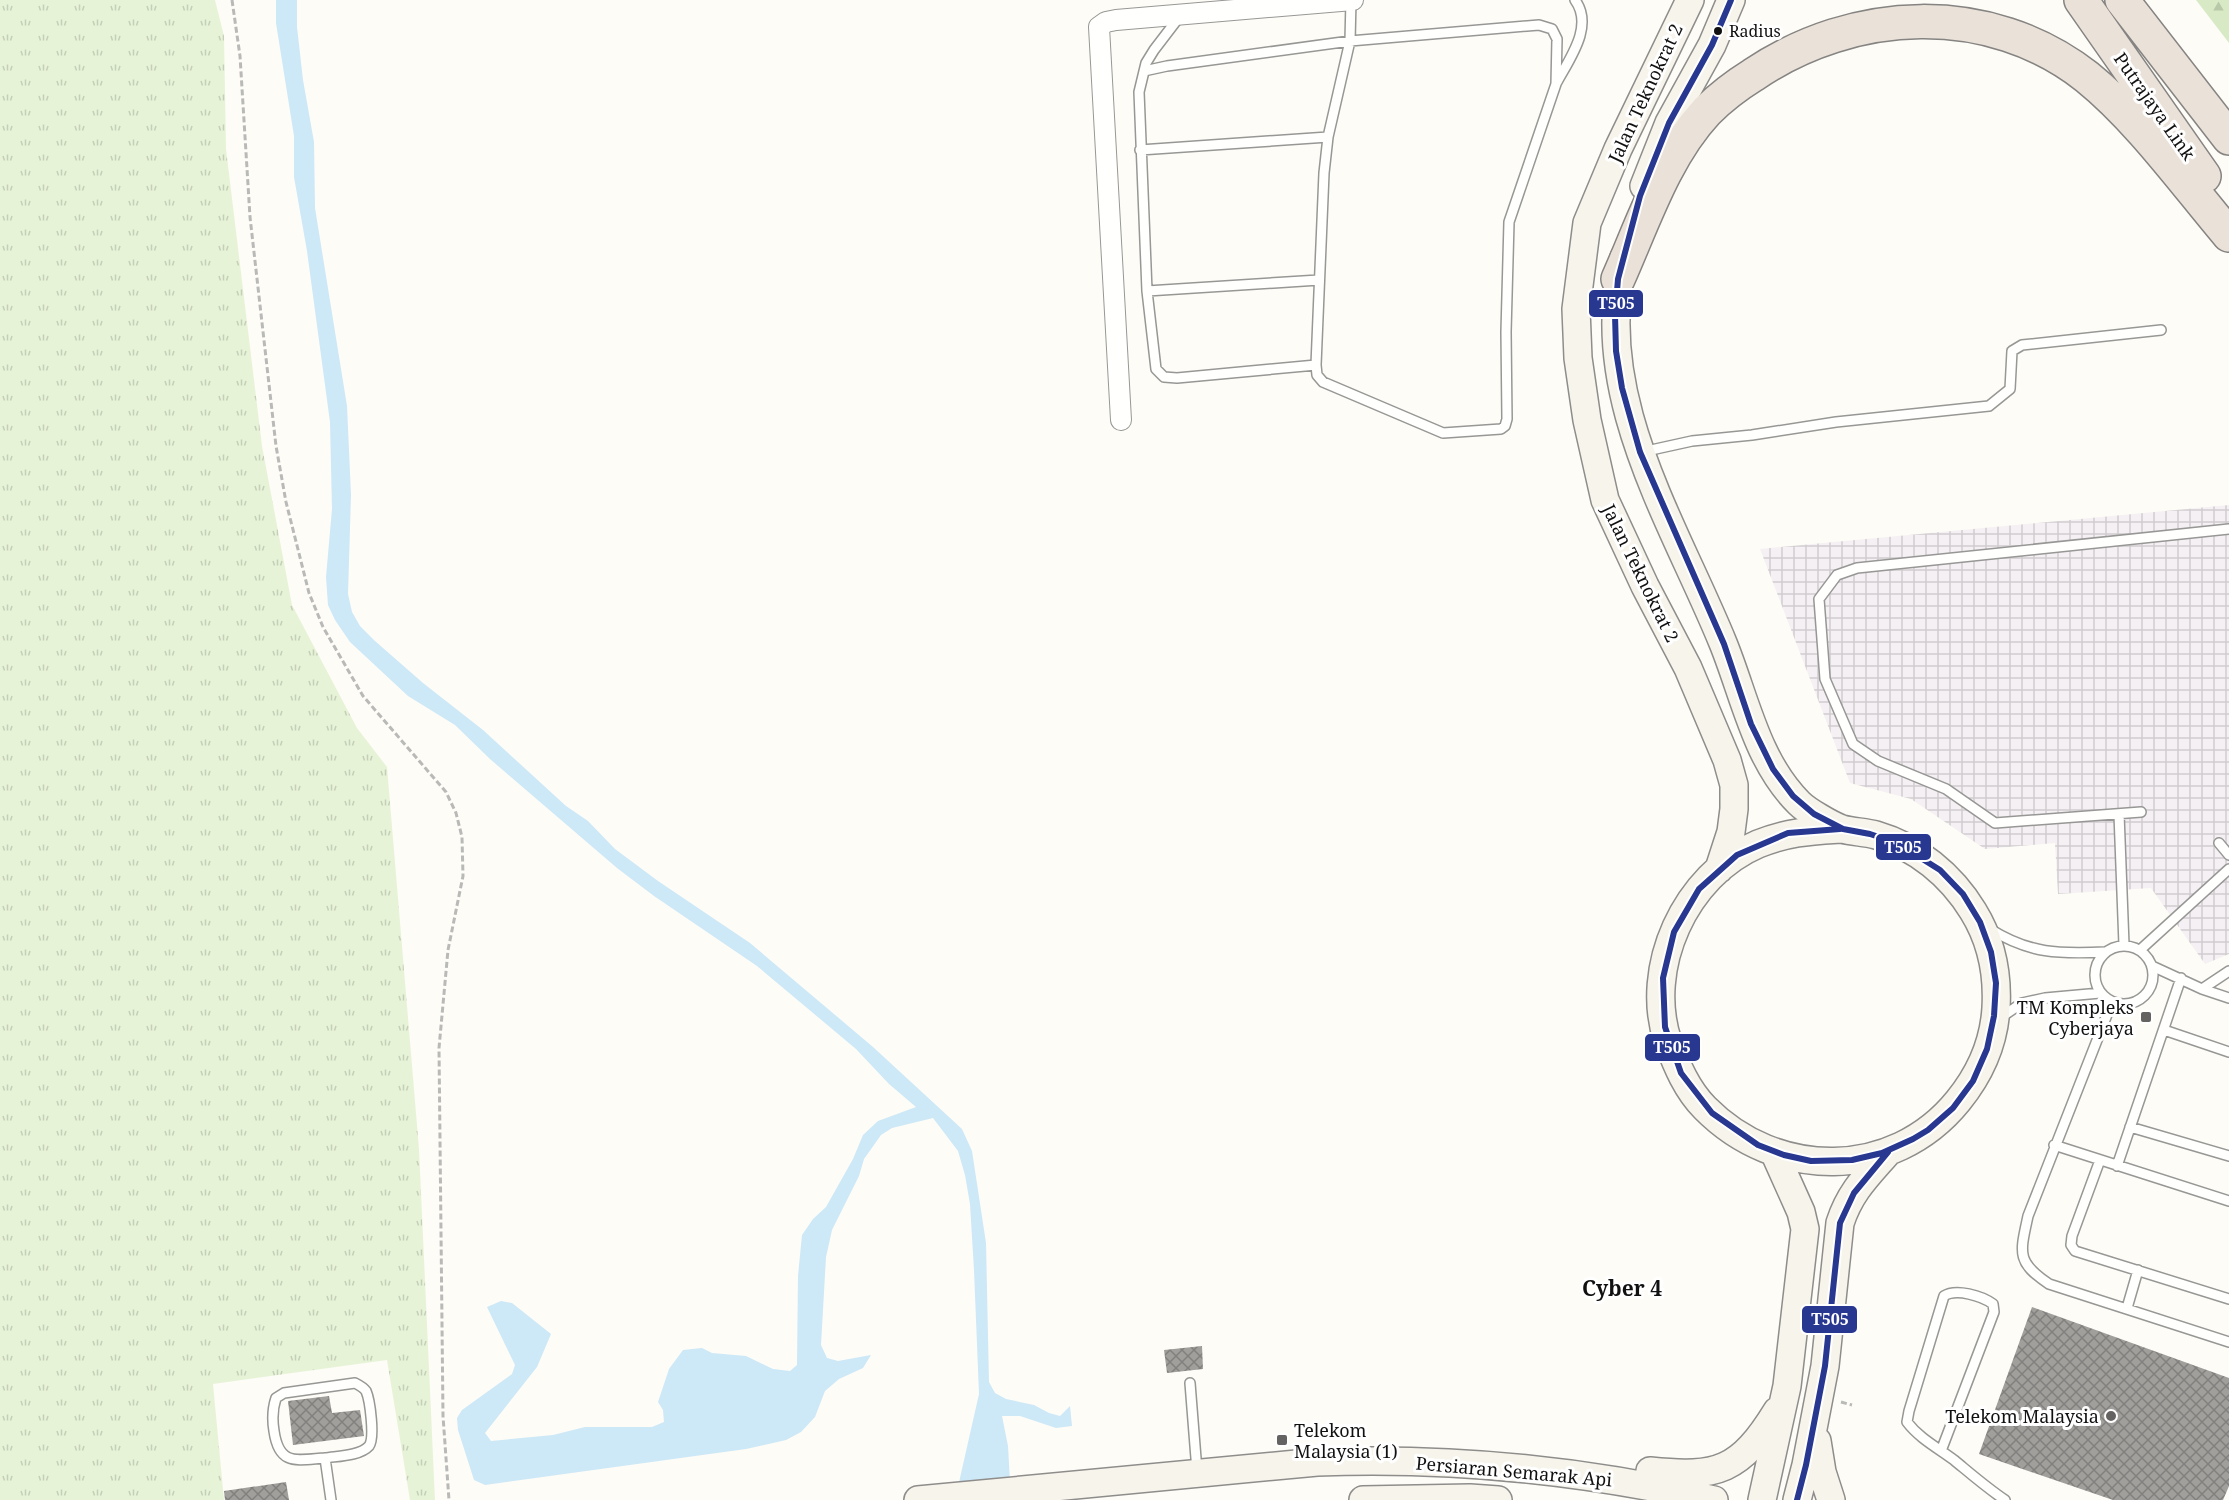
<svg xmlns="http://www.w3.org/2000/svg" width="2229" height="1500" font-family="'Noto Serif',serif">
	<defs>
		<pattern id="industrial-grid" width="8" height="8" patternUnits="userSpaceOnUse" patternTransform="scale(1.5)"><rect width="8" height="8" fill="#f5f0f3"/><path d="M0 4h8M4 0v8" fill="none" stroke="#d1cdcf"/></pattern>
		<pattern id="grass-tufts" width="24" height="20" patternUnits="userSpaceOnUse" patternTransform="scale(1.5)"><rect width="24" height="20" fill="#e7f3d7"/><path d="M3 7l-1-3M5 7V3M7 7l1-3M15 17l-1-3M17 17v-4M19 17l1-3" fill="none" stroke="#c5cfb8"/></pattern>
		<pattern id="forest-firs" width="22" height="20" patternUnits="userSpaceOnUse" patternTransform="scale(1.5)"><rect width="22" height="20" fill="#d8eac5"/><path d="M5 1l3.5 6h-7zM16 11l3.5 6h-7z" fill="#b8c8a8"/></pattern>
		<pattern id="building-cross-hatch" width="8" height="8" patternUnits="userSpaceOnUse" patternTransform="scale(1.5)"><rect width="8" height="8" fill="#a19f9c"/><path d="M0 0l8 8M0 8l8-8" fill="none" stroke="#82807e"/></pattern>
	</defs>
	<rect width="100%" height="100%" fill="#fdfcf7"/>
	<path fill="url(#industrial-grid)" d="M 2229,505 L 2229,954 L 2205,964 L 2151,888 L 2058,894 L 2055,843 L 1985,849 L 1911,799 L 1850,783 L 1760,549 Z"/>
	<path fill="url(#grass-tufts)" d="M 0,0 L 215,0 L 224,36 L 226,149 L 262,446 L 292,605 L 357,728 L 387,767 L 419,1149 L 435,1500 L 410,1500 L 387,1360 L 213,1384 L 224,1500 L 0,1500 Z"/>
	<path fill="url(#forest-firs)" d="M 2196,0 L 2229,0 L 2229,43 Z"/>
	<path fill="#cde8f7" d="M 276,0 L 297,0 L 297,27 L 303,80 L 314,142 L 315,208 L 347,406 L 351,495 L 348,594 L 352,612 L 360,626 L 375,641 L 423,683 L 483,730 L 566,806 L 588,821 L 615,849 L 658,881 L 750,943 L 873,1047 L 962,1129 L 972,1151 L 986,1243 L 989,1382 L 995,1393 L 1006,1399 L 1034,1405 L 1049,1413 L 1060,1416 L 1070,1406 L 1072,1426 L 1056,1428 L 1020,1416 L 1002,1416 L 1008,1446 L 1011,1500 L 955,1500 L 979,1394 L 974,1270 L 970,1204 L 965,1175 L 958,1151 L 933,1118 L 892,1128 L 881,1135 L 864,1159 L 859,1176 L 832,1230 L 826,1257 L 821,1345 L 827,1358 L 838,1361 L 871,1355 L 863,1368 L 839,1379 L 825,1391 L 815,1417 L 801,1432 L 786,1440 L 746,1449 L 485,1485 L 474,1480 L 458,1430 L 457,1418 L 462,1410 L 512,1374 L 515,1365 L 487,1307 L 501,1301 L 512,1303 L 551,1334 L 537,1367 L 485,1433 L 491,1441 L 553,1435 L 585,1427 L 652,1427 L 664,1422 L 663,1410 L 658,1402 L 669,1369 L 683,1350 L 702,1348 L 712,1353 L 746,1356 L 773,1369 L 790,1371 L 797,1365 L 798,1276 L 802,1235 L 813,1219 L 826,1207 L 853,1159 L 863,1135 L 878,1121 L 916,1107 L 889,1084 L 856,1049 L 757,966 L 654,896 L 617,868 L 490,759 L 455,725 L 408,696 L 350,642 L 335,620 L 328,605 L 326,577 L 332,509 L 330,422 L 307,251 L 294,177 L 294,136 L 276,23 Z"/>
	<path fill="url(#building-cross-hatch)" d="M 2032,1307 L 2229,1378 L 2229,1486 L 2223,1500 L 2113,1500 L 1979,1454 Z
		M 1202,1346 L 1203,1369 L 1167,1373 L 1164,1350 Z
		M 329,1396 L 332,1413 L 360,1410 L 364,1436 L 293,1445 L 288,1401 Z
		M 286,1482 L 289,1500 L 225,1500 L 224,1491 Z"/>
	<g fill="none" stroke-linecap="round" stroke-linejoin="round">
		<defs>
			<path id="service" d="M 1180,16 L 1154,50 L 1146,63 L 1139,92 L 1147,291 L 1156,369 L 1164,377 L 1177,378 L 1316,365
				M 1144,71 L 1167,66 L 1350,41 L 1539,25 L 1552,29 L 1557,39 L 1556,84 L 1509,222 L 1506,332 L 1507,419 L 1505,426 L 1501,429 L 1443,433 L 1323,382 L 1317,375 L 1316,365 L 1324,173 L 1328,137 L 1350,41 L 1351,0
				M 1557,82 C 1570,58 1594,26 1575,0
				M 1140,150 L 1328,137
				M 1147,291 L 1319,280
				M 1642,452 L 1692,441 L 1752,435 L 1836,422 L 1989,406 L 2010,389 L 2012,351 L 2022,345 L 2161,330
				M 2141,812 L 1995,823 L 1946,789 L 1878,761 L 1853,744 L 1825,679 L 1819,599 L 1837,575 L 1857,568 L 2229,529
				M 2119,814 L 2124,945
				M 2219,843 L 2229,855
				M 1990,929 C 2030,954 2059,954 2105,952
				M2095 975a29 29 0 1 1 58 0a29 29 0 1 1-58 0Z
				M 2140,950 L 2229,869
				M 2152,966 L 2202,989 L 2229,998
				M 2202,989 L 2229,971
				M 2112,1002 L 2028,1216 C 2020,1253 2016,1262 2049,1284 L 2229,1342
				M 2000,1018 L 2022,1003 L 2045,998 L 2100,993
				M 2164,1030 L 2229,1052
				M 2130,1127 L 2229,1156
				M 2054,1145 L 2229,1201
				M 2100,1160 L 2072,1236 L 2071,1245 L 2075,1251 L 2229,1299
				M 2117,1166 L 2181,978
				M 2127,1308 L 2138,1270
				M 1190,1383 L 1197,1471
				M 1941,1451 L 1994,1312 L 1993,1304 C 1982,1296 1956,1288 1944,1296 L 1909,1411 L 1907,1422 C 1919,1438 1938,1448 1954,1460 C 1971,1474 1987,1488 2005,1500
				M 325,1458 C 296,1460 279,1466 274,1431 C 272,1419 272,1410 276,1398 L 284,1393 L 355,1383 C 359,1385 363,1387 366,1391 C 370,1400 375,1438 369,1446 C 360,1456 337,1456 325,1458 L 331,1500"/>
			<path id="minor" d="M 1121,420 L 1099,27 L 1106,22 L 1116,20 L 1353,0"/>
			<path id="secondary" d="M 1690,0 L 1618,149 L 1587,223 L 1576,309 L 1578,358 L 1587,420 L 1605,500 L 1645,586 L 1688,668 L 1727,760 L 1734,785 L 1734,809 L 1731,832 L 1719,869
				M 1644,186 L 1669,123 L 1712,45 L 1731,0
				M 1624,258 C 1589,393 1674,523 1723,643 C 1745,697 1756,760 1799,803 C 1807,811 1831,825 1842,829 C 1853,832 1865,832 1876,835 C 1917,847 1951,875 1973,911 C 1991,940 1998,974 1996,1008 C 1994,1042 1980,1074 1958,1101 C 1893,1181 1776,1180 1705,1108 C 1687,1090 1677,1066 1668,1042 C 1643,968 1685,875 1758,844 C 1788,832 1809,831 1840,829
				M 1817,1441 L 1822,1472 L 1831,1500
				M 1650,1471 C 1718,1478 1740,1471 1777,1411
				M 918,1500 L 1317,1462 C 1452,1457 1583,1470 1714,1500
				M 1363,1500 L 1470,1498 L 1498,1500
				M 1762,1500 L 1787,1386 L 1805,1229 L 1801,1212 L 1775,1154
				M 1797,1500 L 1806,1465 L 1825,1366 L 1840,1223 C 1850,1192 1867,1176 1888,1152"/>
			<path id="motorway" d="M 2081,0 L 2204,176
				M 2122,0 L 2229,138
				M 1618,279 C 1643,223 1664,157 1707,111 C 1720,98 1737,85 1753,75 C 1853,7 1989,0 2087,77 C 2139,119 2185,183 2229,235"/>
		</defs>
		<use href="#service" stroke="#979795" stroke-width="12"/>
		<use href="#minor" stroke="#979795" stroke-width="22"/>
		<use href="#secondary" stroke="#8e8d8b" stroke-width="30"/>
		<use href="#motorway" stroke="#858482" stroke-width="36"/>
		<path stroke="#b9b9b8" stroke-width="3" stroke-dasharray="6 3" stroke-linecap="butt" d="M 232,0 L 240,56 L 250,217 L 276,446 L 286,502 L 309,593 L 323,627 L 363,696 L 446,792 L 456,813 L 462,837 L 463,876 L 448,950 L 439,1048 L 443,1416 L 449,1500
			M 1841,1402 L 1852,1405"/>
		<use href="#service" stroke="#fffffe" stroke-width="9"/>
		<use href="#minor" stroke="#fffffe" stroke-width="20"/>
		<use href="#secondary" stroke="#f6f4eb" stroke-width="27"/>
		<use href="#motorway" stroke="#eae1d8" stroke-width="33"/>
		<defs>
			<path id="bus-1" d="M 1731,0 L 1712,45 L 1669,123 L 1640,196 L 1618,279 L 1615,315 L 1616,351 L 1622,388 L 1640,452 L 1724,644 L 1751,724 L 1773,769 L 1793,796 L 1814,814 L 1843,829 L 1870,834 L 1897,843 L 1940,870 L 1963,894 L 1980,922 L 1991,952 L 1996,983 L 1994,1016 L 1987,1049 L 1973,1081 L 1953,1108 L 1928,1130 L 1913,1139 L 1882,1153 L 1852,1160 L 1811,1161 L 1784,1155 L 1758,1145 L 1712,1113 L 1681,1073 L 1665,1027 L 1663,978 L 1674,932 L 1699,889 L 1737,855 L 1788,833 L 1840,829
				M 1797,1500 L 1806,1465 L 1825,1366 L 1840,1223 L 1854,1193 L 1888,1152"/>
		</defs>
		<use href="#bus-1" stroke="#fff" stroke-width="10"/>
		<use href="#bus-1" stroke="#283890" stroke-width="6"/>
	</g>
	<circle fill="#111" stroke="#fff" stroke-width="2" cx="1718" cy="31" r="5"/>
	<g fill="#646362" stroke="#fff" stroke-width="2">
		<rect x="2140" y="1011" width="12" height="12" rx="3"/>
		<circle cx="2111" cy="1416" r="6"/>
		<rect x="1276" y="1434" width="12" height="12" rx="3"/>
	</g>
	<g text-anchor="middle" dominant-baseline="central" stroke-width="6" stroke-linejoin="round" paint-order="stroke">
		<g font-size="16" fill="#111" stroke="#fff" text-anchor="start">
			<text x="1729" y="31">Radius</text>
		</g>
		<g font-size="18" fill="#111" stroke="#fff">
			<text transform="translate(1645 93) rotate(-65)">Jalan Teknokrat 2</text>
			<text transform="translate(2155 106) rotate(55)">Putrajaya Link</text>
			<text transform="translate(1641 573) rotate(64)">Jalan Teknokrat 2</text>
			<text transform="translate(1514 1471) rotate(5)">Persiaran Semarak Api</text>
		</g>
		<g font-size="18" fill="#111" stroke="#fff" text-anchor="end">
			<text x="2134" y="1007">TM Kompleks<tspan x="2134" dy="21">Cyberjaya</tspan></text>
			<text x="2099" y="1416">Telekom Malaysia</text>
			<text x="1294" y="1430" text-anchor="start">Telekom<tspan x="1294" dy="21">Malaysia (1)</tspan></text>
		</g>
		<g font-size="21" font-weight="bold" fill="#111" stroke="#fff">
			<text x="1622" y="1288">Cyber 4</text>
		</g>
	</g>
	<g stroke="#fff" stroke-width="2">
		<rect x="1588" y="289" width="56" height="29" rx="6" fill="#283890"/>
		<rect x="1875" y="833" width="57" height="28" rx="6" fill="#283890"/>
		<rect x="1644" y="1033" width="57" height="29" rx="6" fill="#283890"/>
		<rect x="1801" y="1305" width="57" height="29" rx="6" fill="#283890"/>
	</g>
	<g font-size="16" text-anchor="middle" font-weight="bold" fill="#fff">
		<text x="1616" y="309">T505</text>
		<text x="1903" y="853">T505</text>
		<text x="1672" y="1053">T505</text>
		<text x="1830" y="1325">T505</text>
	</g>
</svg>
